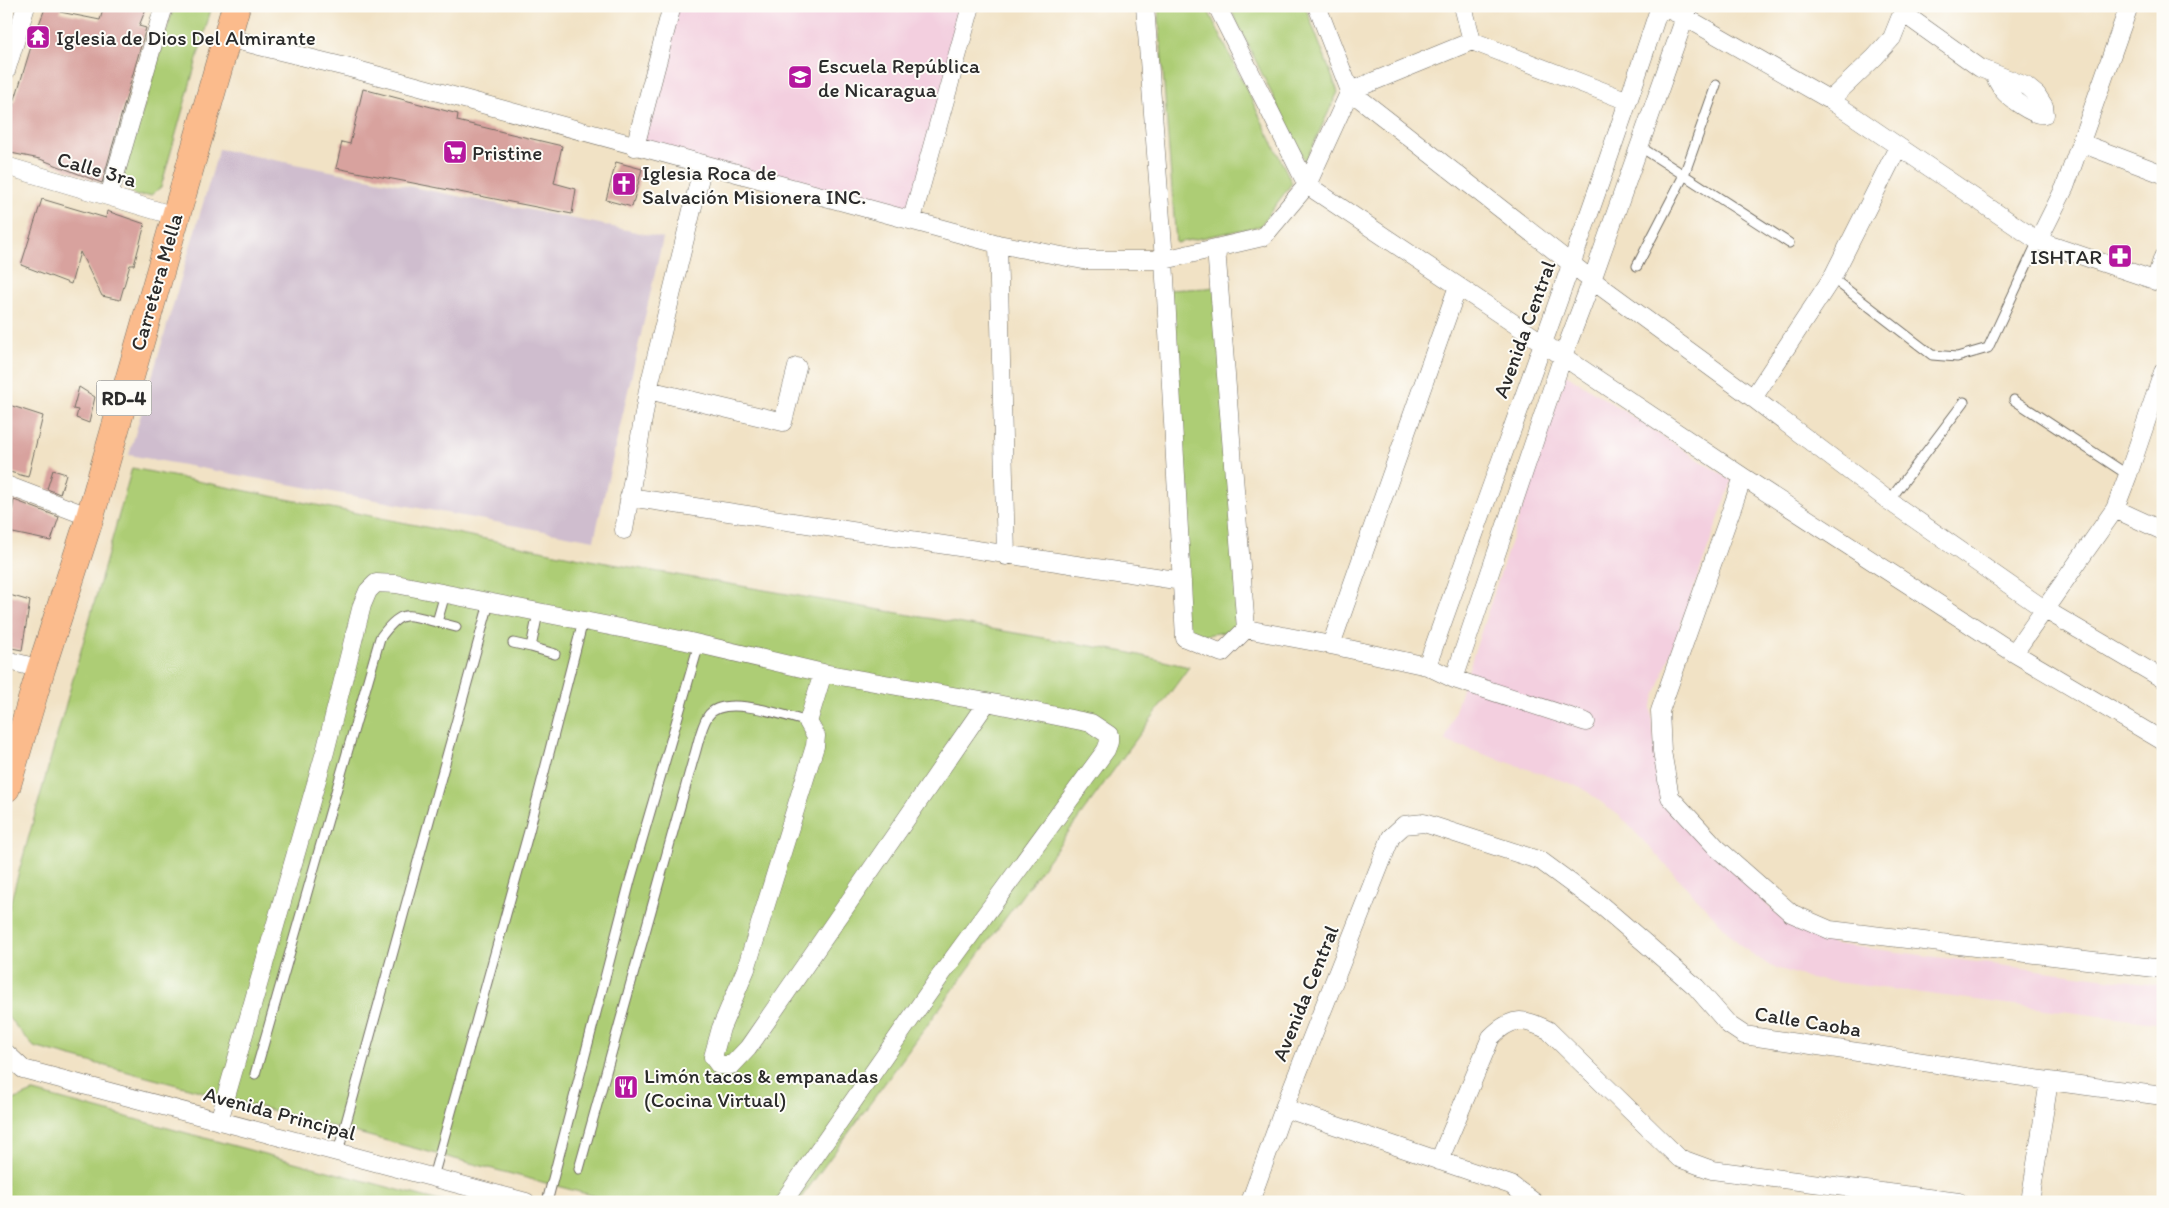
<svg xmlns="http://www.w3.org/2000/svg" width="2169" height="1208" font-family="Itim,sans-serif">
	<rect width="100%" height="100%" fill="#fdfcf7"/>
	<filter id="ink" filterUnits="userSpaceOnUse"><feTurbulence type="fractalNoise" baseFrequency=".02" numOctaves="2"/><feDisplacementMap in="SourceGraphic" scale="10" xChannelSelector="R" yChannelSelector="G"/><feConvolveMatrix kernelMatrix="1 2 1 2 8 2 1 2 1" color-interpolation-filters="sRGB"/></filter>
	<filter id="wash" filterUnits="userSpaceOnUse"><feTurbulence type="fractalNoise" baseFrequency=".0096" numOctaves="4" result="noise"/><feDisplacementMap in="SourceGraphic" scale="20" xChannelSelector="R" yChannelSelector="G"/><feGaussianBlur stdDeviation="1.12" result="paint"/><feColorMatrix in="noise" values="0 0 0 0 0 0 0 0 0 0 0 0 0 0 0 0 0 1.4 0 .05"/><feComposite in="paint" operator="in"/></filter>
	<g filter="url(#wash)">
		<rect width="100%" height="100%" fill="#f1e2c5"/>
		<path fill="#f3cfdf" d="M 672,6 L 963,6 L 912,219 L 635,147 Z
			M 1566,374 L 1732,481 L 1651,708 L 1662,804 L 1786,922 L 1835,944 L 2163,986 L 2163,1024 L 1812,979 L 1770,966 L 1742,947 L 1621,817 L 1581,787 L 1445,741 Z"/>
		<path fill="#cfbdce" d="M 219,149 L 595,223 L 663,238 L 594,540 L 129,455 Z"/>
		<path fill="#adcd75" stroke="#6c7c50" d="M 174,6 L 212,6 L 161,187 L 151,195 L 136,196 L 127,188 L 123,177 Z
			M 1158,6 L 1206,6 L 1292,183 L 1260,226 L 1176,243 Z
			M 1229,6 L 1305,6 L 1338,92 L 1305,162 Z
			M 1219,286 L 1246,629 L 1185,638 L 1165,290 L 1207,288 Z
			M 132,468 L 595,561 L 1126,652 L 1189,667 L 798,1202 L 617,1202 L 34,1047 L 6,1015 L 6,918 Z
			M 33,1092 L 34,1092 L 443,1202 L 6,1202 L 6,1103 Z"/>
		<g id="blocks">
			<path fill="#d8a29e" d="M 46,6 L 61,6 L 60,12 L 100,20 L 104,6 L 147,6 L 139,26 L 146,28 L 102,183 L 40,159 L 6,152 L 6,129 L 34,37 Z
				M 363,89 L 458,114 L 457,121 L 562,146 L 554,183 L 576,189 L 572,214 L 336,168 L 342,142 L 350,144 Z
				M 616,162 L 642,169 L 632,207 L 606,200 Z
				M 42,199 L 106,218 L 107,211 L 145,224 L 134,265 L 130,265 L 120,300 L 102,296 L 80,252 L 71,284 L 21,265 Z
				M 79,387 L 95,397 L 89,423 L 76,418 L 78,410 L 73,409 Z
				M 6,404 L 43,416 L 28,477 L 6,471 Z
				M 53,470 L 66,474 L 60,494 L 47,489 Z
				M 14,500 L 59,517 L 51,541 L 8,532 Z
				M 6,594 L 30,601 L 22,650 L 6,647 Z"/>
		</g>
	</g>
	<g filter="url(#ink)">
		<use href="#blocks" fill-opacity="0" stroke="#706b61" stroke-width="1"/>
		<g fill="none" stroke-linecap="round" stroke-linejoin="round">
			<defs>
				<path id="service" d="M 1639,146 L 1789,243
					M 1637,266 L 1684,175 L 1716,85
					M 1832,278 L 1932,355 L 1957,357 L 1988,348 L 2038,241
					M 2014,400 L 2128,475
					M 1889,501 L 1964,402
					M 445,594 L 437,622 L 456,627
					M 513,643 L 531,647 L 538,613
					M 531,647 L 555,654
					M 255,1074 L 380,638 C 401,609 406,614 437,622
					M 338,1152 L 489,603
					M 579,1169 L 693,760 C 698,746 700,728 708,716 C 723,693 786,716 808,722
					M 433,1177 L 529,831 L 583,621
					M 547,1202 L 630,881 L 699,644"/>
				<path id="minor" d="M 1145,6 L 1164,260 L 1185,638 L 1222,653 L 1246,629 L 1216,248
					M 1217,6 L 1307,185 L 1743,477 L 2014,653 L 2163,741
					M 1317,6 L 1350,91 L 1592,280 L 1753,398 L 1889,501 L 2044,609 L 2163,679
					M 1463,6 L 1472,41
					M 1661,6 L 1685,17 L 1830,100 L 2038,241 L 2163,283
					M 1903,13 L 1980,68 L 2026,86 L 2037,95 L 2044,106 L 2045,114 C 2035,118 2008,97 2002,89 C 1999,84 1996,79 1994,75
					M 227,38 L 350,68 L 998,244 L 1083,260 L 1164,260 L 1263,237 L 1307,185 L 1350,91 L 1472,41 L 1628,101
					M 6,71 L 26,6
					M 1830,100 L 1875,57 L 1892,38 L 1905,6
					M 2081,143 L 2163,174
					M 635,147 L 672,6
					M 6,166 L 175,216
					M 109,196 L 164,6
					M 912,219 L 971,6
					M 2038,241 L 2065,187 L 2129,6
					M 998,244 L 1006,556
					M 2155,281 L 2163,257
					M 648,390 L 783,422 L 797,367
					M 1753,398 L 1832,278 L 1898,147
					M 1743,477 L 1660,711 L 1662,751 L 1670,797 L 1717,848 L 1791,913 L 1830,930 L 2163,969
					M 6,485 L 90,517
					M 629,497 L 1182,581
					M 2115,509 L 2163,531
					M 624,530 L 648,390 L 703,165
					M 1246,629 L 1331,645 L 1427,666 L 1454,679 L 1586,722
					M 1331,645 L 1458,286
					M 2014,653 L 2115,509 L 2128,475 L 2163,372
					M 6,660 L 41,669
					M 1427,666 C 1505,446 1587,228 1660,6
					M 1454,679 L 1563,356 L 1592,280 L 1689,6
					M 6,1053 L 23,1069 L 526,1202
					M 1284,1108 L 1511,1185 L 1534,1202
					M 219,1121 L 325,752 L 362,605 L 368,591 L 376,583 L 396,584 L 686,641 L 823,673 L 808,722 L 816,736 L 815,746 L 746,969 L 721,1028 L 713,1057 L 719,1065 L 732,1065 L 748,1048 L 987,702
					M 1439,1161 L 1491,1037 C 1512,1016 1523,1018 1548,1030 L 1679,1158 L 1712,1170 L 1959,1202
					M 783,1202 L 941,975 L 1106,750 L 1109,742 L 1109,735 L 1091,723 L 987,702 L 823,673
					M 1250,1202 L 1284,1108 L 1391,837 L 1404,825 L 1424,823 L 1541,861 L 1602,906 L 1696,987 L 1729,1025 L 1744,1035 L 2049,1081 L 2163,1096
					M 2030,1202 L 2049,1081"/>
				<path id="primary" d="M 6,788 L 41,669 L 90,517 L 236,6"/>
			</defs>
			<use href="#service" stroke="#706b61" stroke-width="11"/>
			<use href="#minor" stroke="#706b61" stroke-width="19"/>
			<use href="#primary" stroke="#706b61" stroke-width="29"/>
			<use href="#service" stroke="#fff" stroke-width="9"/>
			<use href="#minor" stroke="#fff" stroke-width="18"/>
			<use href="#primary" stroke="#fbbb8c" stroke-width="28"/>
		</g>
	</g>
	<defs>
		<symbol id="temple-square" viewBox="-11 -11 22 22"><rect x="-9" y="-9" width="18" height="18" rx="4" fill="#b5179e" stroke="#fdfcf7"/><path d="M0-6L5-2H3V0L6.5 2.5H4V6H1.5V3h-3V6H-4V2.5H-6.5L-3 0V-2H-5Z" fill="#fff"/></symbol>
		<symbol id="school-square" viewBox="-11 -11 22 22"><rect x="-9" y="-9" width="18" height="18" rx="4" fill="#b5179e" stroke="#fdfcf7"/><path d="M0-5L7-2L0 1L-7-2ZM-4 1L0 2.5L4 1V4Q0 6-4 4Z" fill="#fff"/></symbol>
		<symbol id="supermarket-square" viewBox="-11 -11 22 22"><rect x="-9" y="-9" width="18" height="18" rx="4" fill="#b5179e" stroke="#fdfcf7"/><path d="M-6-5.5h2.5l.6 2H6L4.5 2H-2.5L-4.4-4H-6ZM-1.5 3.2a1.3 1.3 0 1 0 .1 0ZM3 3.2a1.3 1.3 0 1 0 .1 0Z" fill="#fff"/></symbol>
		<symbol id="church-square" viewBox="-11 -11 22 22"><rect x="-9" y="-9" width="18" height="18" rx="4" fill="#b5179e" stroke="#fdfcf7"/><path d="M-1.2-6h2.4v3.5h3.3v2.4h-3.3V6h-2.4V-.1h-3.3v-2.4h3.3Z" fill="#fff"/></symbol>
		<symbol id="pharmacy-square" viewBox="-11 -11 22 22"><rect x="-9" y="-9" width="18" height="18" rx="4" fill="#b5179e" stroke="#fdfcf7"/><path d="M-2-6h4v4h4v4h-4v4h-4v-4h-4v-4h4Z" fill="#fff"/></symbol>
		<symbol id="restaurant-square" viewBox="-11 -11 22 22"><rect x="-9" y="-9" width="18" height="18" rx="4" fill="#b5179e" stroke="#fdfcf7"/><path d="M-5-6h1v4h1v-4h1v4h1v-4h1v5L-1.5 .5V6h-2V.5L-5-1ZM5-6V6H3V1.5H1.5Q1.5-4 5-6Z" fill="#fff"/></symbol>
	</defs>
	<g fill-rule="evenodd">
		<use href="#temple-square" x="24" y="23" width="28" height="28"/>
		<use href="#school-square" x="786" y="63" width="28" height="28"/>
		<use href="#supermarket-square" x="441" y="138" width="28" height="28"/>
		<use href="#church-square" x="610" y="170" width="28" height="28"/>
		<use href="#pharmacy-square" x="2106" y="242" width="28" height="28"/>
		<use href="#restaurant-square" x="612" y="1073" width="28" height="28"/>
	</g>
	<g text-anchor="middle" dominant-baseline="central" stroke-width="4" stroke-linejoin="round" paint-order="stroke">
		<rect fill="#fdfcf7" stroke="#6a6a68" stroke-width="1" x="96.5" y="380.5" width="55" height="35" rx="4"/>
		<g font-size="20" font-weight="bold" fill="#2b2b2b">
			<text x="124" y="398">RD-4</text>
		</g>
		<g font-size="21" fill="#2b2b2b" stroke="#fdfcf7" text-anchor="start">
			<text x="56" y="37">Iglesia de Dios Del Almirante</text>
			<text x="818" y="65">Escuela República<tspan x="818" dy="24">de Nicaragua</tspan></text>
			<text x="472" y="152">Pristine</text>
			<text x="642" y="172">Iglesia Roca de<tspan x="642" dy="24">Salvación Misionera INC.</tspan></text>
			<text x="2102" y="256" text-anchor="end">ISHTAR</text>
			<text x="644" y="1075">Limón tacos &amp; empanadas<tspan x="644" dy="24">(Cocina Virtual)</tspan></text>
		</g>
		<g font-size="21" fill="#2b2b2b" stroke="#fdfcf7">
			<text transform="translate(97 169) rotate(16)">Calle 3ra</text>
			<text transform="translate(156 282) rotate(-74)">Carretera Mella</text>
			<text transform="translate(1524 329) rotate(-70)">Avenida Central</text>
			<text transform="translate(1305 993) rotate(-68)">Avenida Central</text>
			<text transform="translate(1808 1021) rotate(9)">Calle Caoba</text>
			<text transform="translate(280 1113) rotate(15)">Avenida Principal</text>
		</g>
	</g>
	<rect width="2169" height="1208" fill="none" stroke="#fdfcf7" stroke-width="25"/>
</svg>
